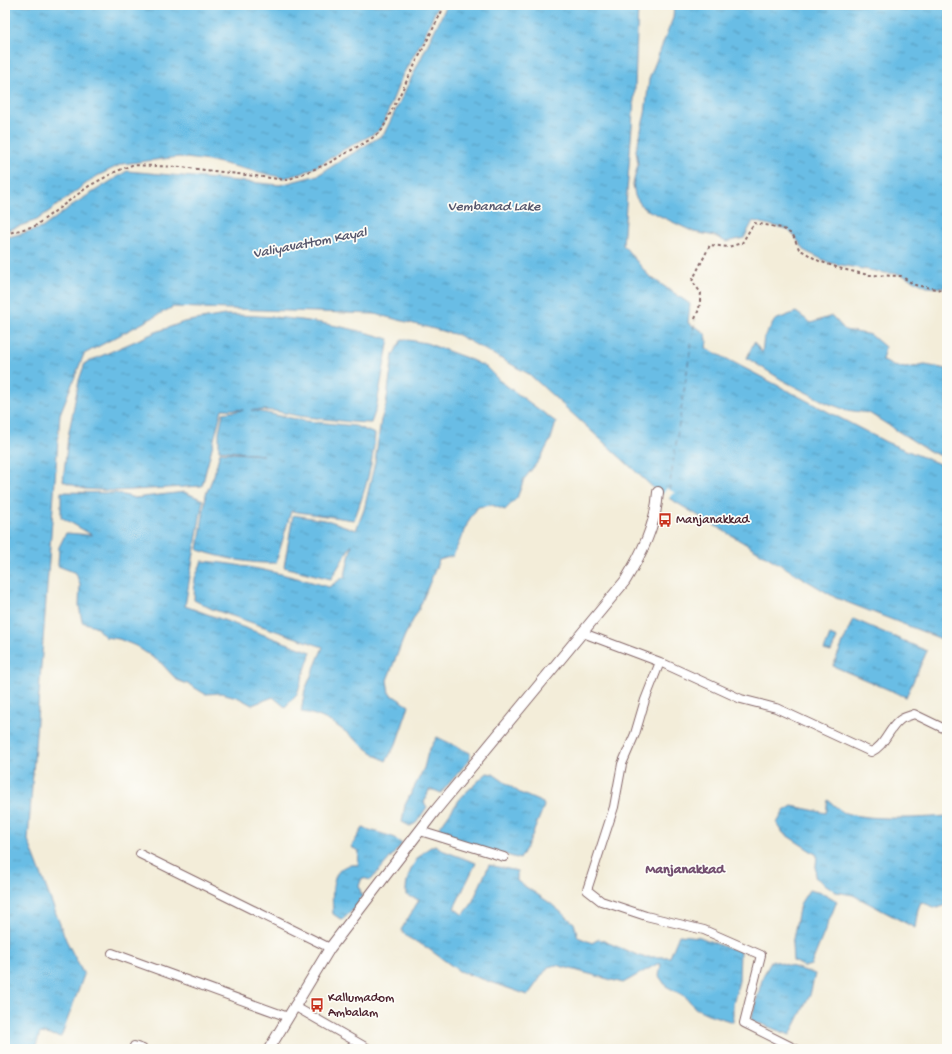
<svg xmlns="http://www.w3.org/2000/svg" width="952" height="1054" font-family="'Gochi Hand',sans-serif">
	<defs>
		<pattern id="water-ripples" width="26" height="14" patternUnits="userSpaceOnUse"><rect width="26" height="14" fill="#69bde5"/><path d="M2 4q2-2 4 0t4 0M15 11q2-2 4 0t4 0" fill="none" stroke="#5899ba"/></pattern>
	</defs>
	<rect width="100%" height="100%" fill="#fdfcf7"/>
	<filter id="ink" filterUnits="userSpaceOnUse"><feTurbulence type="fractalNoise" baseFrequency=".025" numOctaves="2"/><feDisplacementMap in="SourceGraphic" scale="8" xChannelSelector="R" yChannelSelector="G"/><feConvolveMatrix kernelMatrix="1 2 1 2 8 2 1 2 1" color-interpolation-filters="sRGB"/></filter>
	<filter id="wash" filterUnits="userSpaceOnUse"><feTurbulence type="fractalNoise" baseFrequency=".012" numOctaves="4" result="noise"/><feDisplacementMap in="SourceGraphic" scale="16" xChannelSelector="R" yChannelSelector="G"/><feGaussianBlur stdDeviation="0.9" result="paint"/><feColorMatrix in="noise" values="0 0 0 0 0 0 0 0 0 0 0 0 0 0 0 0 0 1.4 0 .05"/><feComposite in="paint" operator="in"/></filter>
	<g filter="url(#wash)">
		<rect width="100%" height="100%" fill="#f3edd9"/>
		<path fill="url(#water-ripples)" stroke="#5a6e88" d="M 5,5 L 438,5 L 422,41 L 402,76 L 384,122 L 377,132 L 343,150 L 319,165 L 303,173 L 284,178 L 216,162 L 179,157 L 122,164 L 95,177 L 37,220 L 5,231 Z
			M 447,5 L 638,5 L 635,87 L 623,245 L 649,276 L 690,304 L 688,323 C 701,331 710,331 706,348 L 886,442 L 947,467 L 947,641 L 836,598 L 657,491 L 529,374 L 458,335 L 375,314 L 173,307 L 84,354 L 60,414 L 28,840 L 66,940 L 84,975 L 61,1037 L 40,1033 L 35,1049 L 5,1049 L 5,238 L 42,228 L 74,204 L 127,171 L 280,185 L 318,175 L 384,134 Z
			M 674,5 L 947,5 L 947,288 L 927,287 L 900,274 L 886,273 L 830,263 L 805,251 L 796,238 L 787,229 L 753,221 L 744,238 L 726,242 L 715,236 L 694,232 L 643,208 L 635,196 L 633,184 L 638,164 L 636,150 L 645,114 L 649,79 L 673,18 Z
			M 796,312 L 811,323 L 832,316 L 845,330 L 871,335 L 885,347 L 882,360 L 893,366 L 906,368 L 925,365 L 947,369 L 947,458 L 931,452 L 869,413 L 846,410 L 827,403 L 782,380 L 747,358 L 754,342 L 762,353 L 764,337 L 775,320 Z
			M 225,315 C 280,315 336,323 389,339 L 376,409 L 371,423 L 351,422 L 299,416 L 275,411 L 251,410 L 306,421 L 355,426 L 375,434 C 373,465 365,491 354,520 L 291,511 L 276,563 C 250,564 223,558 198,550 L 206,494 L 214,475 L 220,452 L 263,455 L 219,450 L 219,432 L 223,413 L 243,410 L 222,409 L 202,486 L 115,491 L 84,489 L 63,481 L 68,437 L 79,380 L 85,363 L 156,332 L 184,322 Z
			M 402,339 L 426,343 L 467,358 L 486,367 L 500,381 L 556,422 L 551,439 L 540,459 L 524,479 L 517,498 L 505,510 L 492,505 L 478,507 L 469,520 L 453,556 L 439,560 L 419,609 L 405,635 L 387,680 L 389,693 L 409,706 L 396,744 L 386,761 C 354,744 339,717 301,712 L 305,690 L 323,647 L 212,609 L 194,600 L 195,578 L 202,561 C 245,564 288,575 329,587 L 345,576 L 352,544 L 331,579 L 284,567 L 293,515 L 330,521 L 356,530 L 364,510 L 375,462 L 381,420 L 386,405 L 393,355 Z
			M 61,492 L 116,493 L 135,498 L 184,492 L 203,500 L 185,606 L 311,652 L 297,694 L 285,707 L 273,697 L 252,705 L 237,697 L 221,693 L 205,694 L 190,685 L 177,680 L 161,663 L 136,646 L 119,639 L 105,637 L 95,626 L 82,622 L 79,605 L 80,585 L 76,573 L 58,566 L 59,547 L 66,533 L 92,535 L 61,517 Z
			M 853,619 L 927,651 L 906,697 L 833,666 Z
			M 830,635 L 837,638 L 831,652 L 824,650 Z
			M 437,737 L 470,753 L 470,759 L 441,793 L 434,790 L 429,790 L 424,803 L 427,807 L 416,823 L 410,826 L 402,822 L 405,805 L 424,768 L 428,752 Z
			M 487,773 L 493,774 L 520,793 L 543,803 L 544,806 L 529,843 L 520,859 L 435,834 L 462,796 Z
			M 828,800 C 833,804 838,809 843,812 C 864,821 923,818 947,816 L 947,905 L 937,908 L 921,902 L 918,909 L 915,928 L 853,895 L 836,892 L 815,877 L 817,855 L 783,833 L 777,823 L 784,811 L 792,806 L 826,813 Z
			M 363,828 L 393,837 L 402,844 L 371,880 L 362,878 L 359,886 L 362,896 L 355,908 L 342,920 L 333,914 C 332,893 329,862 358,865 L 359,851 L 351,847 Z
			M 435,845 L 444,851 L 476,863 L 454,908 L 463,915 L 471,905 L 489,865 L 517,871 L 517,881 L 550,903 L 574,923 L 578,937 L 592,943 L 599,939 L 642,957 L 670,957 L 679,935 L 700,937 L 722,946 L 740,951 L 739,981 L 733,1005 L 733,1022 L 708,1014 L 695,1008 L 686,997 L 666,986 L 659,976 L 661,964 L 657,964 L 623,983 L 556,965 L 548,967 L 528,995 L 459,971 L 426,947 L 407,937 L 401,930 L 419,900 L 406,895 C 405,875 416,853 435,845 Z
			M 809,890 L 825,894 L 837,901 L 811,965 L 804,967 L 793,961 L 792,944 L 800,904 Z
			M 772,960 L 815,974 L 810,995 L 790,1035 L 751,1020 L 763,976 Z"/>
		<path fill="#f3edd9" d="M 667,488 L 675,493 L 672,494 L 668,500 L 661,496 Z"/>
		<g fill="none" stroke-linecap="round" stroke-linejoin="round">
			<path stroke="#55566c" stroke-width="1" stroke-dasharray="5 4" stroke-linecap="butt" d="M 669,490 L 695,319"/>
		</g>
	</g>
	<g filter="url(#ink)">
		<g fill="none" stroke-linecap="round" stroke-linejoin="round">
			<defs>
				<path id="minor" d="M 583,633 L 660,662 L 741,699 L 776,708 L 871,752 C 885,746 888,729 900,720 C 903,717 910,716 914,714 L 947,730
					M 660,662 L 645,700 L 635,734 L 622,764 L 614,807 L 587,890 L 601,901 L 646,916 L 704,930 L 761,955 L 744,1023 L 796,1049
					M 420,831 L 504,857
					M 140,854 L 330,948
					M 112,953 L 288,1017
					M 294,1006 L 369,1049
					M 134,1046 L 143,1049"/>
				<path id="tertiary" d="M 269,1049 L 330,948 L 385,876 L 435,811 L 625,581 C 642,553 656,525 658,492"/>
			</defs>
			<use href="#minor" stroke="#856768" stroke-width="10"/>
			<use href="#tertiary" stroke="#856768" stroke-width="12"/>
			<path stroke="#856768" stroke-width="2" stroke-dasharray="3 3" stroke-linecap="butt" d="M 5,234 L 35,226 L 89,186 L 115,172 L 132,165 L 181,167 L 287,180 L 327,164 L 371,139 L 382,130 L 445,5
				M 695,319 L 699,309 L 701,293 L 692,281 L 710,245 L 728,247 L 742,243 L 754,223 L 782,228 L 793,235 L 799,249 L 819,261 L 842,269 L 868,275 L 901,276 L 915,285 L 947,291"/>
			<use href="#minor" stroke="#fff" stroke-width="8"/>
			<use href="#tertiary" stroke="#fff" stroke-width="10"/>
		</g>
	</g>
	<defs>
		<symbol id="bus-bare" viewBox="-9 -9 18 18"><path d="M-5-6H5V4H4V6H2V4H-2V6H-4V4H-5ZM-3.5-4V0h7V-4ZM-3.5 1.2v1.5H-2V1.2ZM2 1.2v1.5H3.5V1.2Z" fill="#c8321e" stroke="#fdfcf7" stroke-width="2.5" paint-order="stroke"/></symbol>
	</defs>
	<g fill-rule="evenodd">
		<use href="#bus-bare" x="655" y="510" width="20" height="20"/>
		<use href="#bus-bare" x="307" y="995" width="20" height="20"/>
	</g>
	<g text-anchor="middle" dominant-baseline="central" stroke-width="3.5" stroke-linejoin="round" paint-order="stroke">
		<g font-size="13" fill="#4a1f2b" stroke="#fdfcf7" text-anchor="start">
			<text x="676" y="520">Manjanakkad</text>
			<text x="328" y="998">Kallumadom<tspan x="328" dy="15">Ambalam</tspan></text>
		</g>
		<g font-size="14" font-style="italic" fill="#55566c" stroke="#fdfcf7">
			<text x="494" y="207">Vembanad Lake</text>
			<text transform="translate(310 244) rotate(-11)">Valiyavattom Kayal</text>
		</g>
		<g font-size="14" font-weight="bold" fill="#734f70" stroke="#fdfcf7">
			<text x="685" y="870">Manjanakkad</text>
		</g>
	</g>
	<rect width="952" height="1054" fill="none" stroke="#fdfcf7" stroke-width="20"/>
</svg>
